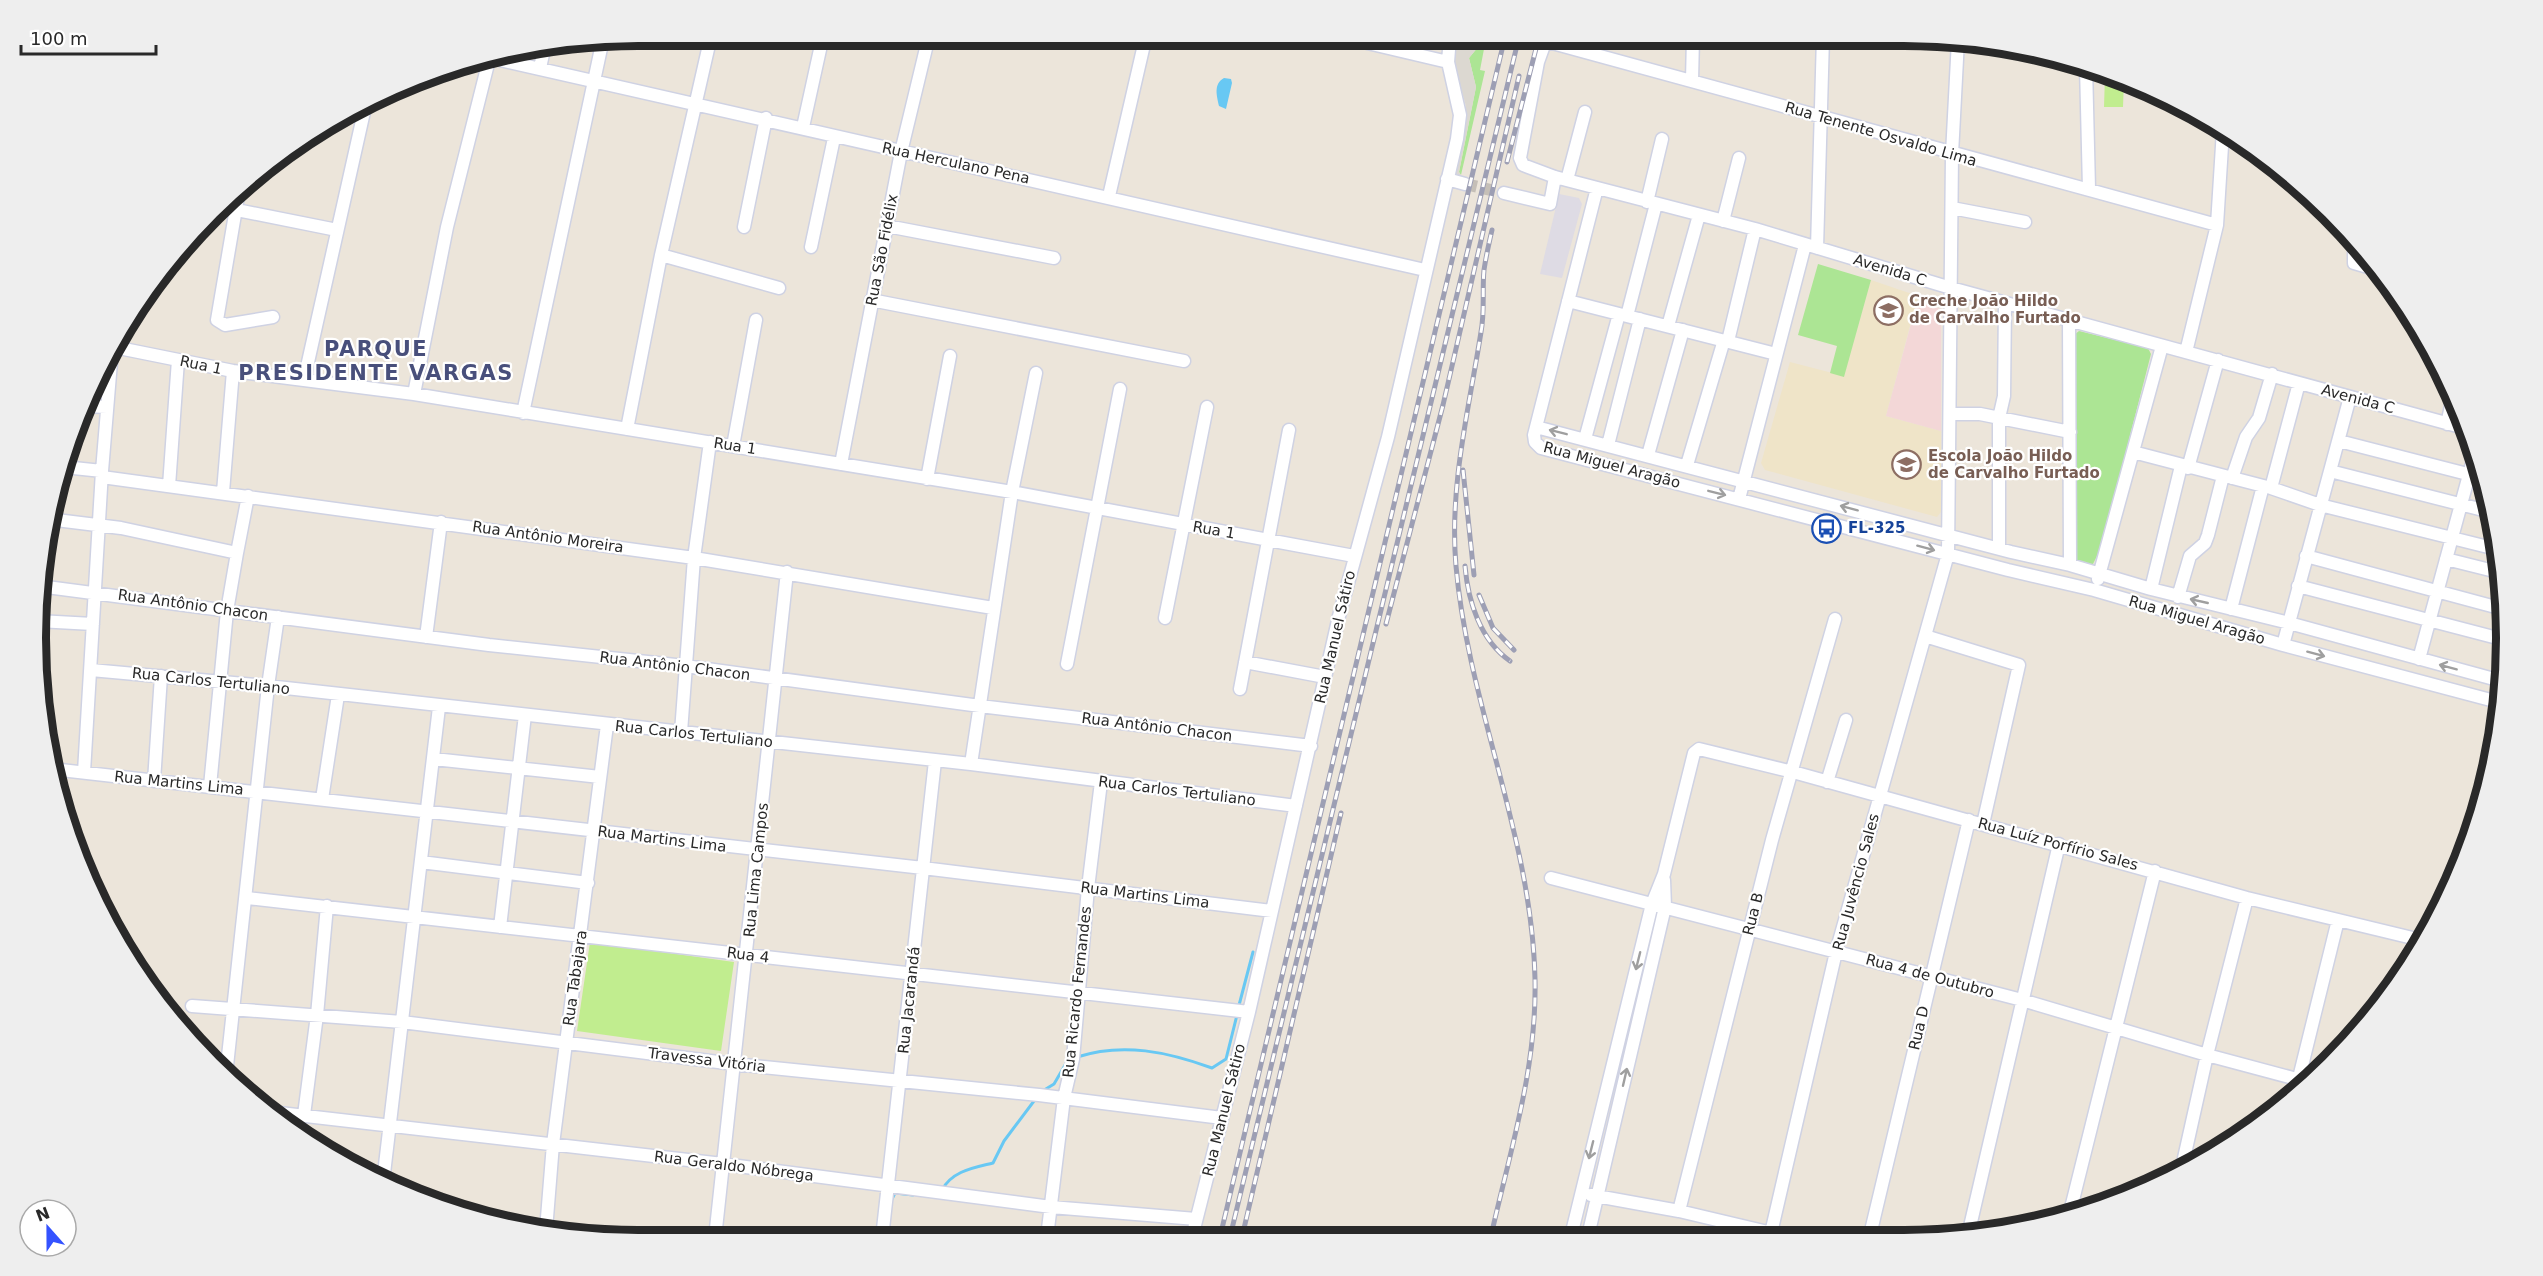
<svg xmlns="http://www.w3.org/2000/svg" width="2543" height="1276" font-family="'DejaVu Sans',sans-serif">
	<rect width="100%" height="100%" fill="#ece5da"/>
	<path fill="#dedbe4" d="M 1559,194 L 1579,198 L 1582,204 L 1562,278 L 1540,274 Z"/>
	<path fill="#efe4c8" d="M 1871,280 L 1918,296 L 1886,416 L 1941,431 L 1941,512 L 1937,517 L 1765,470 L 1761,463 L 1790,362 L 1844,376 Z"/>
	<path fill="#f3d7d7" d="M 1917,302 L 1941,309 L 1941,431 L 1886,416 Z"/>
	<path fill="#ace594" d="M 1478,47 L 1484,49 L 1480,70 L 1485,71 L 1461,175 L 1459,172 L 1476,87 L 1469,58 Z
		M 1818,264 L 1871,280 L 1844,377 L 1830,373 L 1837,346 L 1798,335 Z
		M 2079,331 L 2148,348 L 2151,354 L 2101,548 L 2092,566 L 2080,566 L 2076,560 L 2074,335 Z"/>
	<path fill="#c1ed8f" d="M 2105,75 L 2124,80 L 2123,107 L 2104,107 Z
		M 590,942 L 734,962 L 721,1051 L 577,1031 Z"/>
	<path fill="#dcd8d1" d="M 1456,37 L 1481,37 L 1478,47 L 1469,58 L 1476,87 L 1459,172 L 1462,177 L 1455,174 L 1464,138 L 1466,106 L 1454,63 Z"/>
	<path fill="#68c8f3" d="M 1224,78 L 1231,79 L 1232,83 L 1226,109 L 1219,106 C 1217,96 1213,84 1224,78 Z"/>
	<g fill="none" stroke-linecap="round" stroke-linejoin="round">
		<path stroke="#68c8f3" stroke-width="3" d="M 1238,1009 L 1253,952
			M 1077,1057 C 1123,1042 1168,1052 1212,1068 L 1226,1059 L 1237,1015
			M 1041,1092 L 1054,1084 L 1068,1060
			M 942,1190 C 952,1171 973,1168 993,1163 L 1004,1141 L 1037,1097
			M 891,1201 L 895,1193 L 913,1195"/>
		<path stroke="#c5bfb7" stroke-width="12" stroke-dasharray="12 6" stroke-linecap="butt" d="M 1465,184 L 1504,193"/>
		<defs>
			<path id="minor" d="M 1342,37 L 1448,62
				M 1547,37 L 1538,62 L 1520,158 L 1523,165 L 1555,177 L 1755,229 L 1951,288 L 2468,429
				M 1545,41 L 2217,225
				M 487,57 L 1425,270
				M 2086,66 L 2089,189
				M 540,68 L 545,45
				M 1692,81 L 1693,37
				M 803,127 L 823,36
				M 1447,179 L 1465,184
				M 1567,180 L 1585,112
				M 1597,188 L 1534,435 L 1535,442 L 1541,448 L 2008,570 L 2094,590 L 2283,645 L 2502,703
				M 239,191 L 217,320 L 225,325 L 273,317
				M 1504,193 L 1550,204 L 1555,177
				M 1109,196 L 1146,36
				M 1647,202 L 1662,139
				M 222,207 L 337,230
				M 1952,208 L 2025,222
				M 1723,221 L 1739,158
				M 887,226 L 1054,258
				M 744,227 L 766,118
				M 2354,237 L 2354,263 L 2378,270
				M 811,247 L 834,138
				M 1817,248 L 1823,37
				M 661,255 L 779,288
				M 871,300 L 1184,361
				M 1568,301 L 1776,354
				M 1627,316 L 1656,204
				M 2069,320 L 2070,565
				M 1668,326 L 1699,215
				M 1728,341 L 1755,229
				M 114,347 L 233,371 L 414,394 L 1012,492 L 1354,556
				M 2186,352 L 2217,225 L 2223,130
				M 304,380 L 366,103
				M 414,394 L 447,227 L 490,56
				M 83,406 L 107,407
				M 523,413 L 603,39
				M 1951,414 L 1980,414 L 2070,432
				M 2447,424 L 2453,397
				M 1536,427 L 2011,552 L 2070,565 L 2151,589 L 2289,623 L 2505,682
				M 627,429 L 661,255 L 711,36
				M 1585,439 L 1619,314
				M 2339,441 L 2483,478
				M 1608,445 L 1640,319
				M 733,446 L 756,320
				M 2133,452 L 2271,488 L 2320,505 L 2500,550
				M 1648,455 L 1683,330
				M 841,464 L 901,152 L 929,36
				M 1687,465 L 1724,340
				M 64,467 L 102,471
				M 2188,468 L 2218,360
				M 2330,471 L 2491,512
				M 102,477 L 694,558 L 993,608
				M 2232,478 L 2246,437 L 2259,418 L 2272,374
				M 927,479 L 950,356
				M 169,486 L 178,360
				M 2271,488 L 2299,383
				M 223,492 L 233,371
				M 1739,499 L 1805,245
				M 48,519 L 121,528 L 237,553 L 227,611 L 210,786
				M 1999,546 L 1999,418 L 2004,396 L 2005,303
				M 237,553 L 248,496
				M 2306,556 L 2503,609
				M 2446,559 L 2502,573
				M 2098,579 L 2162,346
				M 39,586 L 489,645 L 685,666 L 980,706 L 1311,746
				M 2298,586 L 2505,640
				M 2151,589 L 2181,466
				M 2178,597 L 2190,556 L 2205,543 L 2208,535 L 2223,476
				M 2231,609 L 2263,486
				M 1165,618 L 1207,407
				M 38,621 L 93,624
				M 1925,636 L 2019,665 L 1983,824
				M 426,637 L 441,522
				M 2283,645 L 2350,397
				M 2419,659 L 2476,449
				M 1245,662 L 1325,677
				M 1067,664 L 1120,389
				M 91,670 L 268,686 L 971,764 L 1296,806
				M 1240,689 L 1289,430
				M 681,732 L 694,558 L 710,442
				M 434,759 L 600,777
				M 971,764 L 1012,492 L 1036,373
				M 52,769 L 923,868 L 1272,911
				M 84,772 L 102,471 L 112,350
				M 154,781 L 161,676
				M 1827,782 L 1846,720
				M 322,799 L 338,695
				M 421,862 L 588,883
				M 1551,878 L 2022,1000 L 2207,1055 L 2308,1082
				M 247,898 L 1249,1012
				M 500,927 L 525,715
				M 192,1006 L 402,1022 L 734,1064 L 1039,1095 L 1222,1118
				M 226,1075 L 268,686 L 278,617
				M 2295,1094 L 2338,920
				M 271,1112 L 723,1164 L 1051,1207 L 1196,1219
				M 304,1115 L 317,1015 L 327,906
				M 2182,1167 L 2207,1055 L 2247,898
				M 383,1182 L 439,707
				M 1591,1195 L 1679,1211 L 1780,1235
				M 1679,1211 L 1772,840 L 1835,619
				M 2070,1212 L 2155,871
				M 546,1230 L 553,1144 L 607,725
				M 1771,1233 L 1836,952 L 1948,554 L 1952,154 L 1958,40
				M 1870,1235 L 1969,820
				M 1968,1235 L 2059,844
				M 1571,1236 L 1652,904 L 1664,874 L 1694,753 L 1699,749 L 1793,772 L 2247,898 L 2421,940
				M 1588,1236 L 1665,907 L 1664,880
				M 1047,1237 L 1064,1098 L 1073,1059 L 1088,888 L 1101,782
				M 1192,1237 L 1249,1012 L 1339,616 L 1388,437 L 1457,139 L 1460,115 L 1448,62 L 1450,37
				M 715,1238 L 787,572
				M 882,1238 L 935,761"/>
		</defs>
		<use href="#minor" stroke="#cfd2e3" stroke-width="15"/>
		<use href="#minor" stroke="#fff" stroke-width="12"/>
		<defs>
			<path id="rail" d="M 1507,162 L 1539,37
				M 1463,470 L 1474,575
				M 1465,566 C 1468,601 1480,640 1510,661
				M 1479,595 L 1493,628 L 1514,650
				M 1386,624 L 1443,405 L 1519,76
				M 1491,1236 C 1510,1151 1537,1068 1535,979 C 1532,837 1468,705 1456,566 C 1449,486 1469,409 1481,332 C 1485,311 1482,290 1484,270 C 1486,256 1489,243 1492,230
				M 1220,1237 L 1505,37
				M 1230,1237 L 1519,37
				M 1242,1237 L 1341,813"/>
		</defs>
		<use href="#rail" stroke="#9d9fb4" stroke-width="5"/>
		<use href="#rail" stroke="#fff" stroke-width="3" stroke-dasharray="9" stroke-linecap="butt"/>
	</g>
	<defs><path id="oneway-shaft" d="M-6 0H5M1.5-3L5.5 0L1.5 3" fill="none" stroke-width="1.6" stroke-linecap="round" stroke-linejoin="round" transform="scale(1.5)"/></defs>
	<g stroke="#9f9f9f">
		<use href="#oneway-shaft" transform="translate(1558 432) rotate(-166)"/>
		<use href="#oneway-shaft" transform="translate(1717 493) rotate(14)"/>
		<use href="#oneway-shaft" transform="translate(1849 508) rotate(-165)"/>
		<use href="#oneway-shaft" transform="translate(1926 548) rotate(15)"/>
		<use href="#oneway-shaft" transform="translate(2199 601) rotate(-167)"/>
		<use href="#oneway-shaft" transform="translate(2316 654) rotate(15)"/>
		<use href="#oneway-shaft" transform="translate(2448 667) rotate(-165)"/>
		<use href="#oneway-shaft" transform="translate(1638 961) rotate(104)"/>
		<use href="#oneway-shaft" transform="translate(1625 1077) rotate(-77)"/>
		<use href="#oneway-shaft" transform="translate(1591 1150) rotate(104)"/>
	</g>
	<defs>
		<symbol id="school-ring" viewBox="-11 -11 22 22"><circle r="9.5" fill="#fff" stroke="#8d6e63" stroke-width="1.5"/><path d="M0-5L7-2L0 1L-7-2ZM-4 1L0 2.5L4 1V4Q0 6-4 4Z" fill="#8d6e63"/></symbol>
		<symbol id="bus-ring" viewBox="-11 -11 22 22"><circle r="9.5" fill="#fff" stroke="#1a4fb4" stroke-width="1.5"/><path d="M-5-6H5V4H4V6H2V4H-2V6H-4V4H-5ZM-3.5-4V0h7V-4ZM-3.5 1.2v1.5H-2V1.2ZM2 1.2v1.5H3.5V1.2Z" fill="#1a4fb4"/></symbol>
	</defs>
	<g fill-rule="evenodd">
		<use href="#school-ring" x="1872" y="294" width="33" height="33"/>
		<use href="#school-ring" x="1890" y="448" width="33" height="33"/>
		<use href="#bus-ring" x="1810" y="512" width="33" height="33"/>
	</g>
	<g text-anchor="middle" dominant-baseline="central" stroke-width="4.5" stroke-linejoin="round" paint-order="stroke">
		<g font-size="15" fill="#292929" stroke="#fff">
			<text transform="translate(1881 134) rotate(16)">Rua Tenente Osvaldo Lima</text>
			<text transform="translate(956 163) rotate(12)">Rua Herculano Pena</text>
			<text transform="translate(882 250) rotate(-79)">Rua São Fidélix</text>
			<text transform="translate(1890 270) rotate(17)">Avenida C</text>
			<text transform="translate(201 365) rotate(12)">Rua 1</text>
			<text transform="translate(2358 399) rotate(15)">Avenida C</text>
			<text transform="translate(735 446) rotate(9)">Rua 1</text>
			<text transform="translate(1612 465) rotate(15)">Rua Miguel Aragão</text>
			<text transform="translate(1214 530) rotate(10)">Rua 1</text>
			<text transform="translate(548 537) rotate(8)">Rua Antônio Moreira</text>
			<text transform="translate(193 605) rotate(8)">Rua Antônio Chacon</text>
			<text transform="translate(2197 620) rotate(16)">Rua Miguel Aragão</text>
			<text transform="translate(1335 637) rotate(-77)">Rua Manuel Sátiro</text>
			<text transform="translate(675 666) rotate(7)">Rua Antônio Chacon</text>
			<text transform="translate(211 681) rotate(6)">Rua Carlos Tertuliano</text>
			<text transform="translate(1157 727) rotate(7)">Rua Antônio Chacon</text>
			<text transform="translate(694 734) rotate(6)">Rua Carlos Tertuliano</text>
			<text transform="translate(179 783) rotate(6)">Rua Martins Lima</text>
			<text transform="translate(1177 791) rotate(7)">Rua Carlos Tertuliano</text>
			<text transform="translate(662 839) rotate(7)">Rua Martins Lima</text>
			<text transform="translate(2058 844) rotate(15)">Rua Luíz Porfírio Sales</text>
			<text transform="translate(756 870) rotate(-84)">Rua Lima Campos</text>
			<text transform="translate(1856 882) rotate(-75)">Rua Juvêncio Sales</text>
			<text transform="translate(1145 895) rotate(7)">Rua Martins Lima</text>
			<text transform="translate(1753 914) rotate(-76)">Rua B</text>
			<text transform="translate(748 955) rotate(7)">Rua 4</text>
			<text transform="translate(1930 976) rotate(15)">Rua 4 de Outubro</text>
			<text transform="translate(575 978) rotate(-82)">Rua Tabajara</text>
			<text transform="translate(1077 992) rotate(-84)">Rua Ricardo Fernandes</text>
			<text transform="translate(909 1000) rotate(-84)">Rua Jacarandá</text>
			<text transform="translate(1919 1028) rotate(-77)">Rua D</text>
			<text transform="translate(707 1060) rotate(7)">Travessa Vitória</text>
			<text transform="translate(1224 1110) rotate(-76)">Rua Manuel Sátiro</text>
			<text transform="translate(734 1166) rotate(7)">Rua Geraldo Nóbrega</text>
		</g>
		<g font-size="15" font-weight="bold" fill="#785e54" stroke="#fff" text-anchor="start">
			<text x="1909" y="301">Creche João Hildo<tspan x="1909" dy="17">de Carvalho Furtado</tspan></text>
			<text x="1928" y="456">Escola João Hildo<tspan x="1928" dy="17">de Carvalho Furtado</tspan></text>
		</g>
		<g font-size="15" font-weight="bold" fill="#164399" stroke="#fff" text-anchor="start">
			<text x="1848" y="528">FL-325</text>
		</g>
		<g font-size="21" font-weight="bold" letter-spacing="1.5" fill="#484f7b" stroke="#fff">
			<text x="376" y="349">PARQUE<tspan x="376" dy="24">PRESIDENTE VARGAS</tspan></text>
		</g>
	</g>
	<path d="M0 0H2543V1276H0ZM638 46H1904A592 592 0 0 1 2496 638V638A592 592 0 0 1 1904 1230H638A592 592 0 0 1 46 638V638A592 592 0 0 1 638 46Z" fill="#eee" fill-rule="evenodd"/>
	<path fill="none" stroke="#292929" stroke-width="8" d="M638 46H1904A592 592 0 0 1 2496 638V638A592 592 0 0 1 1904 1230H638A592 592 0 0 1 46 638V638A592 592 0 0 1 638 46Z"/>
	<g transform="translate(48 1228) rotate(339)"><circle r="28" fill="#ffffff" stroke="#a9a9a9" stroke-width="1.5"/>
	<path d="M0-4.5L10 22L0 15L-10 22Z" fill="#3452ff"/>
	<text y="-9" font-size="16" font-weight="bold" text-anchor="middle" fill="#292929">N</text>
	</g>
	<path d="M21 45v9h135v-9" fill="none" stroke="#292929" stroke-width="3"/>
	<text x="30" y="45" font-size="18" fill="#292929" stroke="#ffffff" stroke-width="4.5" paint-order="stroke">100 m</text>
</svg>
